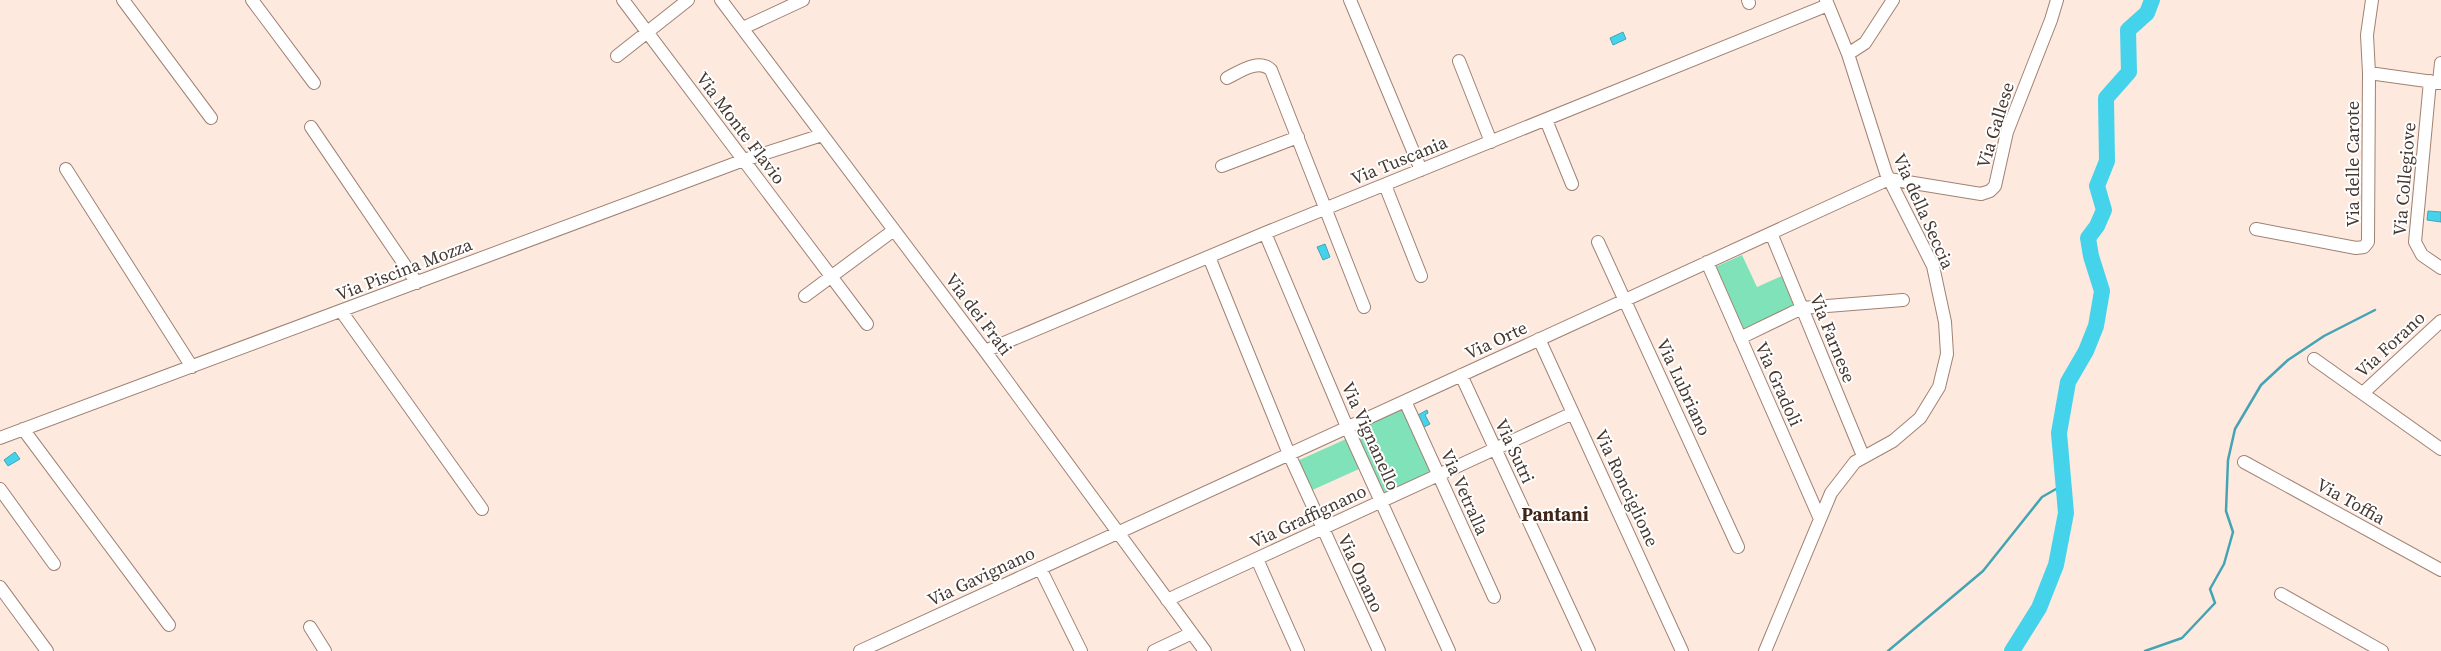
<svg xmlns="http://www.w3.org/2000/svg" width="2441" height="651" font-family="'Source Serif 4',serif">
	<rect width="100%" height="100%" fill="#fee9df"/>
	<path fill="#7fe2b9" d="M 1742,255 L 1757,287 L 1784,275 L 1800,308 L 1743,334 L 1713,268 Z
		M 1402,409 L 1432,475 L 1381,497 L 1352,431 Z
		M 1346,439 L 1359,469 L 1308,492 L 1295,462 Z"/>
	<path fill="#44d3eb" stroke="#44a4b3" d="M 1623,32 L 1626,39 L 1613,45 L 1610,38 Z
		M 2428,211 L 2441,212 L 2441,222 L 2427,220 Z
		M 1325,244 L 1330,257 L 1323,260 L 1317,247 Z
		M 1427,410 L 1428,413 L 1425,415 L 1430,424 L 1424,427 L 1418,415 Z
		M 15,452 L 20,459 L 8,466 L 4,460 Z"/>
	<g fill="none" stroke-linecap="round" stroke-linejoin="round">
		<path stroke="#44a4b3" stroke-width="2.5" d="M 1888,651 L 1983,571 L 2042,497 L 2063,485
			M 2145,651 L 2182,638 L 2215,603 L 2210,589 L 2224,564 L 2233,532 L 2226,511 L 2228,460 L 2235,429 L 2261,385 L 2288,360 L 2324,336 L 2375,310"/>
		<path stroke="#44d3eb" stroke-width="16" d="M 2012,651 L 2039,608 L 2056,565 L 2066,513 L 2059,433 L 2068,382 L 2086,351 L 2096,326 L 2102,291 L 2091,256 L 2088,238 L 2097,226 L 2104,210 L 2097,186 L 2107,161 L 2106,98 L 2129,72 L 2128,30 L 2147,13 L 2152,0"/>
		<defs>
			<path id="minor" d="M 123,0 L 211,118
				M 252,0 L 314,83
				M 623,0 L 867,324
				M 721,0 L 985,351 L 1205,651
				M 1350,0 L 1421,170
				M 1748,0 L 1749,3
				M 743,28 L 803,0
				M 1848,54 L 1865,43 L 1893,0
				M 617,56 L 688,0
				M 1459,61 L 1491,142
				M 2369,73 L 2441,83
				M 1227,78 C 1239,72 1259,58 1271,70 L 1364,307
				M 2430,81 L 2415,242 L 2422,255 L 2441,268
				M 2439,82 L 2441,63
				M 1546,120 L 1572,184
				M 311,127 L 417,283
				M 1222,166 L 1298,137
				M 66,169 L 192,367
				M 1385,185 L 1421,276
				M 2256,229 L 2356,248 L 2364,247 L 2368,242 L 2369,73 L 2367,35 L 2372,0
				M 1265,233 L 1347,427 L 1449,651
				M 1771,233 L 1863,456
				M 1598,242 L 1738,547
				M 1209,257 L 1289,454 L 1379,651
				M 1707,262 L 1820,519
				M 805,296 L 894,230
				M 341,311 L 482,509
				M 1740,338 L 1802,308 L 1903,300
				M 1539,339 L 1682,651
				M 985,351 L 1265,233 L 1828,5
				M 2314,359 L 2441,449
				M 1461,375 L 1589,651
				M 2363,393 L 2441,321
				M 1405,401 L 1494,597
				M 23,429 L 169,625
				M 0,438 L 744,160 L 822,135
				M 2244,462 L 2441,570
				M 0,489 L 54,564
				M 1257,559 L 1298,651
				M 1040,568 L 1081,651
				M 0,587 L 47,651
				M 2281,594 L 2382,651
				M 1167,600 L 1573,413
				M 310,627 L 325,651
				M 860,651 L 1889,179 L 1981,194 L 1990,191 L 1995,186 L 2007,132 L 2051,20 L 2057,0
				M 1154,651 L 1192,633
				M 1765,651 L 1831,493 L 1855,462 L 1893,441 L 1920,418 L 1939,387 L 1947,354 L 1945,322 L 1933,266 L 1886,173 L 1848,54 L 1826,0"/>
		</defs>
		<use href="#minor" stroke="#a08273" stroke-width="14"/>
		<use href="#minor" stroke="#fff" stroke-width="12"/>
	</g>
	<g text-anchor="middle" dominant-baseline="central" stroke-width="4" stroke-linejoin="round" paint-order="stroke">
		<g font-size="18" fill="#453831" stroke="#fff">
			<text transform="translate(1995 125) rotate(-73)">Via Gallese</text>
			<text transform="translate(741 128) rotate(53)">Via Monte Flavio</text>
			<text transform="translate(1399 160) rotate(-22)">Via Tuscania</text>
			<text transform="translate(2352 164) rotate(-90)">Via delle Carote</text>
			<text transform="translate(2404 179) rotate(-85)">Via Collegiove</text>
			<text transform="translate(1924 211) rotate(66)">Via della Seccia</text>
			<text transform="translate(404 269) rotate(-21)">Via Piscina Mozza</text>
			<text transform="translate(979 314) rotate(53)">Via dei Frati</text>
			<text transform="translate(1833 338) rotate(68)">Via Farnese</text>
			<text transform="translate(1496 340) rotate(-25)">Via Orte</text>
			<text transform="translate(2390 344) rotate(-43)">Via Forano</text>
			<text transform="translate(1779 384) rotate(66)">Via Gradoli</text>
			<text transform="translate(1684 387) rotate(65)">Via Lubriano</text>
			<text transform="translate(1371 436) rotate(66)">Via Vignanello</text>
			<text transform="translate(1515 451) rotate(65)">Via Sutri</text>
			<text transform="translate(1627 488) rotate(65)">Via Ronciglione</text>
			<text transform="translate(1465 492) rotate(66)">Via Vetralla</text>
			<text transform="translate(2351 501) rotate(29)">Via Toffia</text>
			<text transform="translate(1308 516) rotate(-25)">Via Graffignano</text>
			<text transform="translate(1361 573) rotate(65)">Via Onano</text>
			<text transform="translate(981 576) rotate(-25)">Via Gavignano</text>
		</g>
		<g font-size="19" font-weight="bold" fill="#3f2619" stroke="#fff">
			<text x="1555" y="514">Pantani</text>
		</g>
	</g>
</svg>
